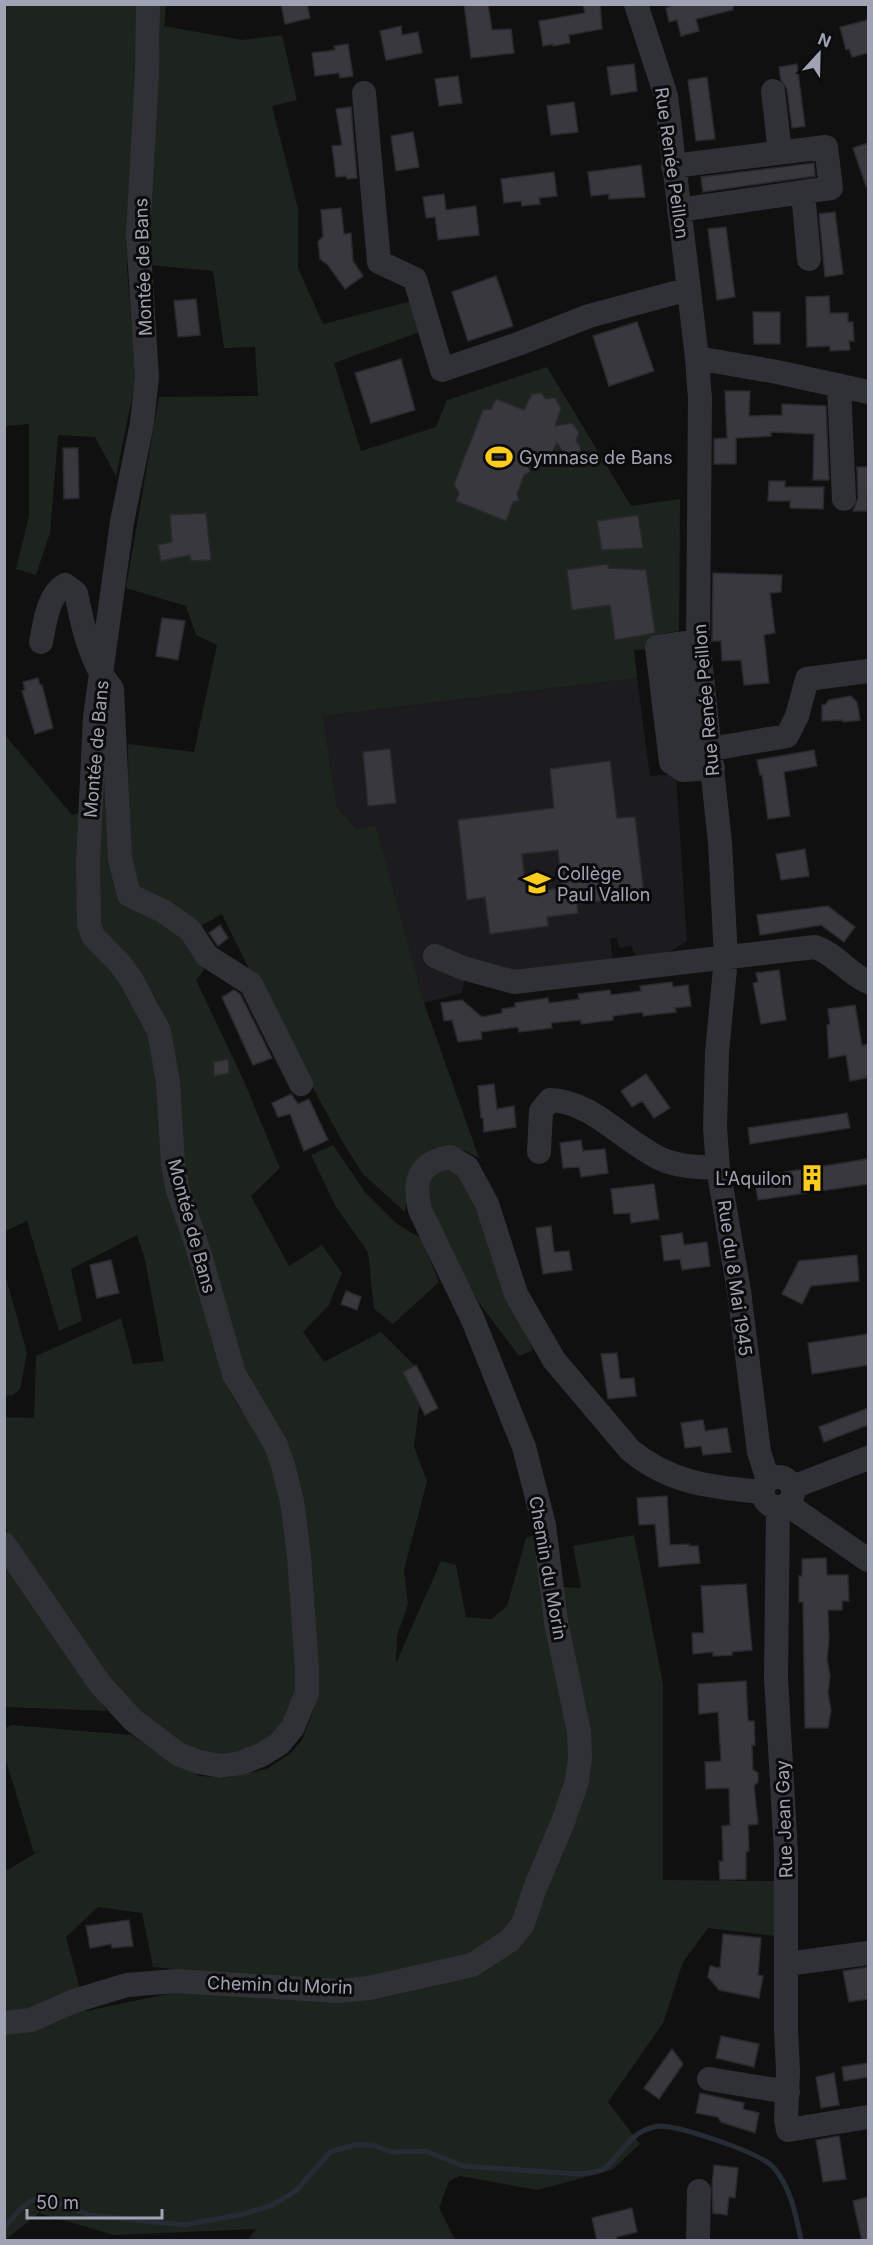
<svg xmlns="http://www.w3.org/2000/svg" width="873" height="2245" font-family="Inter,sans-serif">
	<rect width="100%" height="100%" fill="#101011"/>
	<path fill="#1c1c1e" d="M 637,678 L 650,776 L 676,774 L 687,941 L 668,953 L 640,956 L 635,956 L 632,946 L 619,948 L 617,938 L 610,938 L 613,964 L 523,975 L 469,960 L 462,993 L 424,1003 L 376,827 L 357,829 L 337,807 L 323,716 Z"/>
	<path fill="#1c241d" fill-rule="evenodd" d="M 5,5 L 141,5 L 140,74 L 127,268 L 136,379 L 116,476 L 95,437 L 58,435 L 50,533 L 36,575 L 16,569 L 29,516 L 29,424 L 5,426 Z
		M 158,5 L 166,5 L 164,26 L 242,40 L 282,35 L 297,100 L 272,106 L 298,209 L 298,268 L 323,324 L 412,301 L 420,332 L 334,363 L 361,451 L 436,427 L 447,400 L 547,367 L 631,506 L 680,499 L 679,631 L 652,636 L 653,649 L 634,650 L 637,678 L 323,716 L 337,807 L 357,829 L 376,826 L 424,1003 L 479,1158 L 464,1150 L 444,1148 L 411,1174 L 405,1212 L 363,1174 L 342,1141 L 259,989 L 222,914 L 197,928 L 143,894 L 129,864 L 128,744 L 194,752 L 217,645 L 196,635 L 186,606 L 126,588 L 159,397 L 258,396 L 255,347 L 224,348 L 213,271 L 150,265 L 148,200 L 160,40 Z
		M 4,734 L 72,815 L 82,812 L 80,916 L 119,973 L 152,1035 L 224,1378 L 238,1406 L 258,1432 L 287,1495 L 299,1670 L 293,1709 L 272,1737 L 231,1757 L 193,1752 L 161,1732 L 102,1672 L 5,1528 L 5,1417 L 34,1418 L 36,1356 L 121,1318 L 133,1364 L 164,1361 L 145,1260 L 137,1235 L 71,1269 L 82,1321 L 59,1331 L 27,1221 L 5,1231 Z
		M 101,738 L 116,881 L 172,927 L 202,958 L 204,970 L 196,980 L 243,1079 L 280,1168 L 251,1196 L 289,1266 L 322,1245 L 342,1273 L 329,1305 L 303,1332 L 324,1362 L 381,1332 L 423,1374 L 414,1447 L 427,1481 L 404,1570 L 408,1604 L 397,1636 L 396,1663 L 441,1561 L 456,1565 L 466,1617 L 492,1619 L 507,1606 L 526,1538 L 537,1534 L 544,1586 L 581,1588 L 573,1546 L 634,1535 L 663,1684 L 663,1880 L 774,1881 L 774,1936 L 708,1928 L 683,1962 L 663,2023 L 608,2102 L 640,2144 L 612,2170 L 537,2190 L 460,2176 L 449,2181 L 439,2208 L 455,2240 L 248,2240 L 256,2229 L 114,2235 L 39,2213 L 5,2240 L 4,1872 L 41,1850 L 34,1853 L 5,1757 L 5,1728 L 12,1725 L 131,1735 L 173,1763 L 200,1776 L 225,1778 L 267,1769 L 291,1753 L 302,1740 L 313,1711 L 317,1686 L 298,1482 L 246,1382 L 185,1184 L 171,1042 L 158,1002 L 143,979 L 100,926 L 97,911 ZM 98,1907 L 142,1913 L 153,1967 L 204,1972 L 182,1991 L 86,2011 L 66,1937 Z
		M 333,1145 L 365,1192 L 397,1224 L 422,1239 L 439,1282 L 393,1324 L 374,1309 L 368,1252 L 336,1207 L 311,1155 Z
		M 441,1168 L 456,1170 L 472,1199 L 533,1350 L 519,1356 L 477,1300 L 427,1202 L 431,1173 Z
		M 4,1271 L 27,1353 L 20,1389 L 13,1395 L 5,1396 Z
		M 5,1561 L 107,1711 L 5,1707 Z"/>
	<g fill="none" stroke-linecap="round" stroke-linejoin="round">
		<path stroke="#262c35" stroke-width="5" d="M 4,2228 C 15,2215 26,2200 42,2197 L 89,2215 L 184,2225 L 244,2214 L 272,2205 L 296,2191 L 330,2152 L 354,2145 L 373,2145 L 391,2152 L 426,2151 L 463,2166 L 578,2174 C 586,2173 598,2173 605,2168 C 619,2157 628,2137 645,2130 C 650,2128 657,2126 662,2126 C 684,2128 760,2152 774,2168 C 791,2188 796,2216 801,2240"/>
	</g>
	<path fill="#39383e" stroke="#2a292d" stroke-width="1.5" fill-rule="evenodd" d="M 281,4 L 307,4 L 310,18 L 285,24 Z
		M 464,4 L 488,4 L 492,30 L 511,29 L 514,53 L 471,58 Z
		M 583,4 L 600,4 L 602,29 L 569,35 L 570,43 L 553,46 L 553,44 L 543,46 L 539,21 L 585,13 Z
		M 677,4 L 733,4 L 733,10 L 696,19 L 699,31 L 681,36 L 677,20 L 669,22 L 666,8 Z
		M 868,20 L 868,53 L 852,57 L 849,49 L 846,50 L 840,27 Z
		M 401,26 L 402,35 L 418,32 L 422,53 L 386,60 L 380,31 Z
		M 348,44 L 353,76 L 340,78 L 339,73 L 315,76 L 312,53 L 335,50 L 334,46 Z
		M 634,64 L 637,91 L 611,95 L 607,67 Z
		M 797,64 L 805,126 L 792,128 L 787,89 L 781,80 L 779,67 Z
		M 458,76 L 462,103 L 439,106 L 435,79 Z
		M 707,77 L 715,139 L 696,141 L 688,80 Z
		M 574,102 L 578,132 L 551,135 L 547,106 Z
		M 351,107 L 357,178 L 347,179 L 346,176 L 336,177 L 332,146 L 342,145 L 336,109 Z
		M 413,132 L 419,167 L 396,171 L 391,136 Z
		M 868,143 L 868,186 L 866,186 L 853,148 Z
		M 814,163 L 815,176 L 703,192 L 701,177 Z
		M 641,165 L 645,197 L 609,199 L 609,194 L 591,196 L 588,172 Z
		M 554,172 L 557,196 L 539,198 L 540,204 L 522,206 L 521,201 L 504,203 L 501,179 Z
		M 444,194 L 446,210 L 476,206 L 479,235 L 438,240 L 435,217 L 426,218 L 423,197 Z
		M 341,208 L 344,234 L 351,233 L 353,261 L 363,276 L 345,289 L 328,265 L 320,259 L 318,242 L 323,236 L 321,210 Z
		M 835,212 L 843,274 L 825,277 L 819,214 Z
		M 726,227 L 735,297 L 717,300 L 708,229 Z
		M 496,276 L 513,326 L 468,341 L 452,292 Z
		M 829,296 L 830,313 L 848,313 L 848,322 L 853,322 L 854,341 L 849,341 L 850,350 L 830,351 L 830,346 L 807,347 L 806,297 Z
		M 196,299 L 200,335 L 178,337 L 174,301 Z
		M 753,312 L 780,312 L 780,344 L 754,344 Z
		M 637,322 L 654,371 L 609,386 L 593,336 Z
		M 401,359 L 415,410 L 371,423 L 355,373 Z
		M 725,391 L 750,391 L 749,416 L 782,415 L 782,404 L 826,406 L 829,480 L 813,480 L 814,434 L 771,432 L 771,436 L 736,438 L 736,464 L 714,464 L 714,439 L 727,438 Z
		M 541,393 L 546,399 L 555,398 L 561,408 L 555,426 L 572,423 L 579,432 L 576,441 L 581,448 L 577,457 L 567,458 L 557,443 L 548,461 L 527,464 L 530,472 L 524,475 L 517,494 L 519,500 L 513,502 L 506,521 L 456,501 L 459,493 L 454,484 L 483,410 L 491,409 L 496,399 L 524,410 L 532,394 Z
		M 63,448 L 78,448 L 79,498 L 64,499 Z
		M 857,467 L 868,467 L 867,511 L 853,511 L 858,498 Z
		M 769,481 L 785,481 L 785,487 L 824,487 L 823,509 L 790,508 L 790,501 L 768,501 Z
		M 206,513 L 211,560 L 191,561 L 190,555 L 161,561 L 158,545 L 172,542 L 170,515 Z
		M 638,515 L 643,548 L 602,550 L 597,521 Z
		M 608,564 L 608,568 L 646,570 L 655,633 L 615,640 L 610,605 L 572,610 L 567,570 Z
		M 713,573 L 782,575 L 781,592 L 770,593 L 775,633 L 764,635 L 769,683 L 744,685 L 741,660 L 722,661 L 721,641 L 712,641 Z
		M 162,618 L 185,621 L 178,660 L 156,656 Z
		M 38,678 L 40,685 L 42,685 L 53,728 L 35,734 L 22,691 L 25,690 L 23,682 Z
		M 851,696 L 857,702 L 860,720 L 843,722 L 842,720 L 822,721 L 822,705 L 825,705 L 829,700 Z
		M 390,749 L 396,803 L 368,806 L 363,752 Z
		M 814,750 L 817,766 L 784,772 L 790,816 L 768,819 L 762,775 L 760,775 L 757,760 Z
		M 610,761 L 617,818 L 635,817 L 644,895 L 577,904 L 578,913 L 547,917 L 548,926 L 490,934 L 485,897 L 467,900 L 458,820 L 554,808 L 550,769 ZM 558,850 L 562,888 L 526,892 L 522,854 Z
		M 805,849 L 809,876 L 781,880 L 776,854 Z
		M 828,906 L 855,927 L 844,942 L 821,925 L 760,935 L 757,915 Z
		M 220,925 L 228,938 L 218,946 L 209,933 Z
		M 779,970 L 786,1020 L 761,1024 L 753,983 L 758,982 L 756,973 Z
		M 672,982 L 673,987 L 688,985 L 691,1006 L 675,1008 L 676,1012 L 643,1016 L 643,1012 L 613,1016 L 613,1020 L 581,1024 L 581,1020 L 551,1023 L 552,1028 L 519,1032 L 518,1027 L 481,1032 L 482,1039 L 458,1042 L 452,1020 L 444,1021 L 441,1003 L 462,1000 L 482,1017 L 502,1013 L 502,1009 L 515,1007 L 515,1003 L 548,998 L 549,1003 L 565,1001 L 579,999 L 578,994 L 610,990 L 611,995 L 641,991 L 640,986 Z
		M 234,990 L 240,994 L 272,1058 L 253,1065 L 222,997 Z
		M 855,1005 L 862,1046 L 868,1044 L 868,1075 L 866,1076 L 866,1078 L 850,1081 L 846,1055 L 829,1058 L 827,1025 L 830,1024 L 828,1009 Z
		M 228,1059 L 229,1073 L 214,1076 L 214,1062 Z
		M 646,1074 L 670,1108 L 654,1118 L 642,1101 L 632,1107 L 621,1091 Z
		M 494,1084 L 497,1109 L 514,1106 L 516,1127 L 484,1132 L 483,1118 L 481,1118 L 478,1086 Z
		M 291,1094 L 298,1104 L 309,1099 L 328,1140 L 304,1151 L 290,1114 L 278,1117 L 272,1103 Z
		M 847,1113 L 850,1128 L 750,1144 L 748,1128 Z
		M 581,1140 L 583,1151 L 605,1149 L 608,1173 L 581,1177 L 579,1167 L 563,1168 L 560,1143 Z
		M 868,1159 L 868,1184 L 758,1200 L 754,1177 Z
		M 654,1184 L 659,1219 L 631,1223 L 630,1213 L 614,1214 L 611,1189 Z
		M 551,1226 L 554,1252 L 569,1251 L 572,1270 L 543,1274 L 536,1228 Z
		M 682,1233 L 684,1245 L 707,1242 L 710,1266 L 682,1270 L 680,1259 L 664,1261 L 661,1236 Z
		M 857,1255 L 859,1281 L 811,1286 L 802,1304 L 782,1294 L 799,1261 Z
		M 111,1260 L 119,1293 L 97,1298 L 90,1265 Z
		M 346,1291 L 361,1297 L 357,1310 L 341,1304 Z
		M 868,1334 L 868,1365 L 812,1374 L 808,1343 Z
		M 617,1353 L 620,1379 L 634,1378 L 636,1396 L 608,1399 L 601,1354 Z
		M 416,1365 L 438,1408 L 425,1415 L 403,1372 Z
		M 868,1408 L 868,1425 L 824,1442 L 819,1427 Z
		M 703,1420 L 705,1431 L 727,1428 L 731,1452 L 703,1455 L 701,1446 L 685,1448 L 681,1423 Z
		M 667,1496 L 670,1545 L 689,1544 L 689,1546 L 698,1546 L 700,1563 L 659,1567 L 655,1524 L 639,1525 L 637,1498 Z
		M 826,1558 L 827,1575 L 848,1575 L 849,1601 L 842,1601 L 842,1610 L 828,1610 L 829,1640 L 827,1659 L 830,1676 L 828,1693 L 831,1710 L 828,1728 L 805,1728 L 803,1602 L 799,1602 L 799,1576 L 802,1576 L 802,1559 Z
		M 746,1584 L 752,1650 L 732,1652 L 732,1655 L 713,1656 L 713,1652 L 693,1654 L 692,1633 L 704,1633 L 701,1586 Z
		M 746,1681 L 748,1721 L 754,1721 L 755,1745 L 752,1745 L 753,1770 L 758,1773 L 758,1782 L 754,1786 L 758,1824 L 748,1825 L 749,1851 L 746,1852 L 746,1879 L 720,1880 L 719,1861 L 723,1861 L 722,1826 L 730,1825 L 729,1788 L 706,1789 L 705,1762 L 721,1761 L 718,1712 L 699,1714 L 698,1684 Z
		M 129,1920 L 133,1946 L 112,1948 L 111,1944 L 90,1948 L 86,1926 Z
		M 723,1934 L 761,1938 L 758,1975 L 763,1976 L 759,1998 L 719,1990 L 708,1977 L 710,1966 L 720,1968 Z
		M 868,1967 L 868,1999 L 849,2002 L 843,1971 Z
		M 721,2036 L 759,2044 L 754,2067 L 716,2058 Z
		M 672,2049 L 683,2064 L 659,2099 L 644,2088 Z
		M 868,2063 L 868,2077 L 844,2081 L 842,2067 Z
		M 834,2073 L 839,2105 L 821,2108 L 816,2077 Z
		M 700,2093 L 744,2103 L 743,2109 L 759,2113 L 755,2133 L 721,2122 L 718,2117 L 696,2113 Z
		M 839,2136 L 846,2179 L 823,2182 L 816,2140 Z
		M 714,2165 L 738,2168 L 735,2198 L 729,2197 L 727,2215 L 713,2213 L 712,2185 Z
		M 868,2197 L 868,2241 L 862,2241 L 853,2201 Z
		M 632,2208 L 637,2232 L 617,2237 L 618,2241 L 597,2241 L 592,2218 Z"/>
	<g fill="none" stroke-linecap="round" stroke-linejoin="round">
		<path stroke="#303136" stroke-width="24" d="M 636,4 L 666,96 L 697,358 L 700,399 L 698,641 L 720,842 L 726,958 L 717,1053 L 715,1128 L 718,1168 L 739,1291 L 759,1452 L 768,1480
			M 773,91 L 780,152
			M 364,93 L 379,262 L 415,279 L 442,370 L 518,344 L 589,316 L 689,289
			M 673,166 L 826,147 L 831,188 L 679,210
			M 803,192 L 809,259
			M 697,358 L 777,372 L 868,392
			M 839,385 L 844,499
			M 698,641 L 657,647 L 671,762 L 683,770 L 713,768
			M 41,642 C 45,623 47,596 65,585 L 76,593 C 83,627 90,662 112,689 L 120,859 L 129,895 L 163,911 L 190,930 L 207,956 L 251,984 L 301,1084
			M 677,644 L 692,769
			M 711,749 L 787,736 L 797,716 L 807,679 L 868,671
			M 435,956 L 463,968 L 514,982 L 815,947 C 836,954 849,974 868,982
			M 539,1152 L 541,1111 L 550,1100 C 592,1101 623,1141 659,1158 C 677,1167 698,1167 718,1168
			M763 1492a15 15 0 1 1 30 0a15 15 0 1 1-30 0Z
			M 793,1487 L 868,1458
			M 788,1505 L 868,1560
			M 778,1508 L 776,1678 L 786,1853 L 786,2030 L 788,2071 L 786,2119 L 788,2130 L 868,2117
			M 4,1544 L 100,1684 L 133,1720 L 178,1754 L 199,1762 L 221,1766 L 241,1763 L 261,1755 L 279,1744 L 293,1727 L 307,1693 L 307,1668 L 299,1556 L 292,1501 L 283,1465 L 276,1445 L 234,1374 L 199,1252 L 177,1187 L 173,1164 L 168,1082 L 159,1031 L 131,979 L 121,965 L 93,936 L 89,924 L 88,862 L 95,717 L 122,522 L 142,423 L 147,377 L 138,234 L 147,74 L 148,4
			M 787,1964 L 868,1953
			M 4,2023 L 31,2020 L 74,2001 L 127,1985 L 176,1981 L 338,1991 L 369,1988 L 472,1965 L 509,1941 L 523,1924 L 535,1888 L 563,1822 L 577,1781 L 580,1758 L 579,1732 L 556,1622 L 544,1525 L 524,1447 L 473,1320 L 420,1210 C 413,1180 418,1163 450,1157 L 467,1167 L 487,1204 L 516,1294 L 554,1360 L 630,1450 C 671,1484 712,1487 762,1492
			M 709,2079 L 788,2092
			M 698,2240 L 699,2191"/>
	</g>
	<defs>
		<symbol id="stadium-bare" viewBox="-9 -9 18 18"><path d="M0-5a6.5 5 0 1 0 0 10a6.5 5 0 1 0 0-10ZM-3.5-1.8h7v3.6h-7Z" fill="#fdcc1c" stroke="#0b0b0c" stroke-width="2.5" paint-order="stroke"/></symbol>
		<symbol id="school-bare" viewBox="-9 -9 18 18"><path d="M0-5L7-2L0 1L-7-2ZM-4 1L0 2.5L4 1V4Q0 6-4 4Z" fill="#fdcc1c" stroke="#0b0b0c" stroke-width="2.5" paint-order="stroke"/></symbol>
		<symbol id="building-bare" viewBox="-9 -9 18 18"><path d="M-4-6H4V6H1V3H-1V6H-4ZM-2.5-4.3h1.7v1.8h-1.7ZM.8-4.3h1.7v1.8H.8ZM-2.5-1h1.7V.8h-1.7ZM.8-1h1.7V.8H.8Z" fill="#fdcc1c" stroke="#0b0b0c" stroke-width="2.5" paint-order="stroke"/></symbol>
	</defs>
	<g fill-rule="evenodd">
		<use href="#stadium-bare" x="480" y="438" width="38" height="38"/>
		<use href="#school-bare" x="518" y="864" width="38" height="38"/>
		<use href="#building-bare" x="793" y="1159" width="38" height="38"/>
	</g>
	<g text-anchor="middle" dominant-baseline="central" stroke-width="6" stroke-linejoin="round" paint-order="stroke">
		<g font-size="18" fill="#a0a3b3" stroke="#0b0b0c">
			<text transform="translate(672 163) rotate(82)">Rue Renée Peillon</text>
			<text transform="translate(143 267) rotate(-92)">Montée de Bans</text>
			<text transform="translate(706 700) rotate(-95)">Rue Renée Peillon</text>
			<text transform="translate(96 749) rotate(-85)">Montée de Bans</text>
			<text transform="translate(192 1226) rotate(75)">Montée de Bans</text>
			<text transform="translate(735 1278) rotate(82)">Rue du 8 Mai 1945</text>
			<text transform="translate(548 1568) rotate(80)">Chemin du Morin</text>
			<text transform="translate(784 1819) rotate(-92)">Rue Jean Gay</text>
			<text transform="translate(280 1985) rotate(2)">Chemin du Morin</text>
		</g>
		<g font-size="18" fill="#a0a3b3" stroke="#0b0b0c" text-anchor="start">
			<text x="519" y="457">Gymnase de Bans</text>
			<text x="557" y="873">Collège<tspan x="557" dy="21">Paul Vallon</tspan></text>
			<text x="792" y="1178" text-anchor="end">L'Aquilon</text>
		</g>
	</g>
	<rect width="873" height="2245" fill="none" stroke="#a0a3b3" stroke-width="12"/>
	<g transform="translate(819 54) rotate(22)" stroke="#0b0b0c" stroke-width="4.5" paint-order="stroke">
	<path d="M0-4.5L10 22L0 15L-10 22Z" fill="#a0a3b3"/>
	<text y="-9" font-size="16" font-weight="bold" text-anchor="middle" fill="#a0a3b3">N</text>
	</g>
	<path d="M27 2209v9h135v-9" fill="none" stroke="#a0a3b3" stroke-width="3"/>
	<text x="36" y="2209" font-size="18" fill="#a0a3b3" stroke="#0b0b0c" stroke-width="4.5" paint-order="stroke">50 m</text>
</svg>
